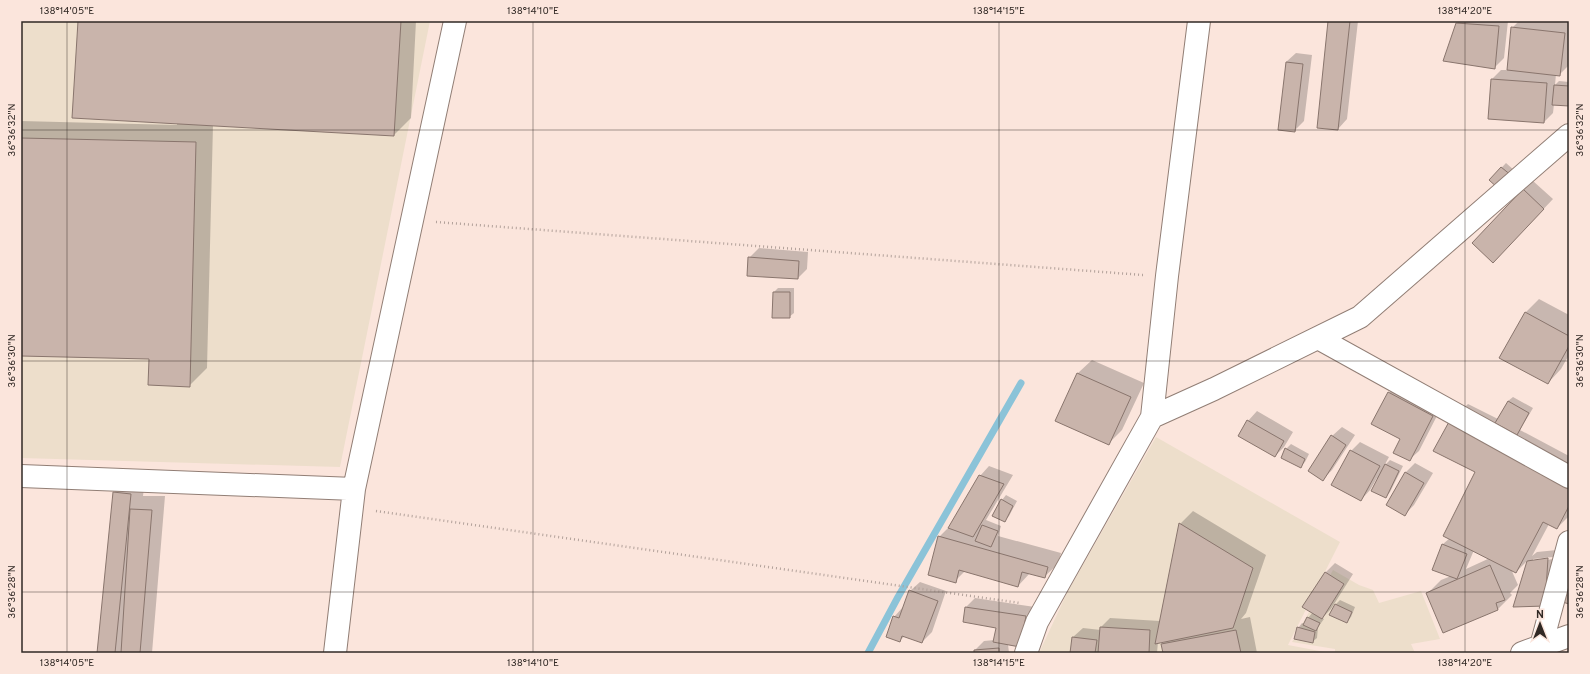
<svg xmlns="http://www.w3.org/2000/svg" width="1590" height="674" font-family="Overpass,sans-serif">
	<rect width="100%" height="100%" fill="#fbe5dc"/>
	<path fill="#eddecb" d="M 21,21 L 430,21 L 340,467 L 21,458 Z
		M 1156,437 L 1340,542 L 1288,645 L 1330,653 L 1039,653 L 1067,593 Z
		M 1333,570 L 1359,585 L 1373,590 L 1379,603 L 1421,591 L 1440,639 L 1411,644 L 1415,653 L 1335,653 L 1335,649 L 1292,642 Z"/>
	<path fill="#0003" fill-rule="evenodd" d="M 79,21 L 416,21 L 411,118 L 394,135 L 213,125 L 207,368 L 189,386 L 150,358 L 21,355 L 21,121 L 177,125 L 177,123 Z
		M 1329,21 L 1358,21 L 1347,119 L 1338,129 Z
		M 1459,21 L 1508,21 L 1504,58 L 1494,68 L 1456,24 Z
		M 1519,21 L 1547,21 L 1569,23 L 1569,65 L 1560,74 L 1556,74 L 1555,85 L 1559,81 L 1569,82 L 1569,105 L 1554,104 L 1553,113 L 1544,122 L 1492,79 L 1501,70 L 1507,70 L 1512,28 Z
		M 1296,53 L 1312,55 L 1304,121 L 1294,131 L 1286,62 Z
		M 1506,163 L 1515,171 L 1491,179 Z
		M 1533,181 L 1553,199 L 1503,252 L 1523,190 Z
		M 759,248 L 808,252 L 807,269 L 798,278 L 749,258 Z
		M 778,288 L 794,288 L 794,313 L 789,317 L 774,292 Z
		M 1539,299 L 1569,315 L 1569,355 L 1561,369 L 1548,383 L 1501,357 L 1526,312 Z
		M 1092,360 L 1144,383 L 1122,430 L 1108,444 L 1057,421 L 1078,373 Z
		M 1398,384 L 1442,406 L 1419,451 L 1409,460 L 1401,439 L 1389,393 Z
		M 1513,397 L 1533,408 L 1520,430 L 1569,456 L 1569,516 L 1557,528 L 1549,524 L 1532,556 L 1537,552 L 1557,550 L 1554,596 L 1514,606 L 1528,560 L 1516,572 L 1511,569 L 1518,585 L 1510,593 L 1512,595 L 1498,609 L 1444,632 L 1427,594 L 1441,580 L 1451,576 L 1433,569 L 1443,544 L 1450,538 L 1476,472 L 1450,421 L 1468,404 L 1498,419 L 1508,401 ZM 1474,550 L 1490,558 L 1466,569 ZM 1553,557 L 1553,559 L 1533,562 L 1533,559 Z
		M 1257,411 L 1293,432 L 1284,447 L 1275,456 L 1239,436 L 1248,421 Z
		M 1342,427 L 1355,435 L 1332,470 L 1323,479 L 1332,436 Z
		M 1360,442 L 1389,457 L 1384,466 L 1390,460 L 1403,466 L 1390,492 L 1386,497 L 1379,479 L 1377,478 L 1370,490 L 1361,500 L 1351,451 Z
		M 1291,444 L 1309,454 L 1305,462 L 1300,467 L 1286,449 Z
		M 1415,463 L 1433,473 L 1414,505 L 1405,514 L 1406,472 Z
		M 989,466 L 1013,475 L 986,520 L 1001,526 L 998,536 L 1061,553 L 1058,564 L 1044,577 L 1030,573 L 1018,586 L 965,571 L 955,581 L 939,537 L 950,526 L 980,476 Z
		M 128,479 L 145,480 L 143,496 L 165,496 L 152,653 L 98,653 L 114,492 Z
		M 1006,495 L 1017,501 L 1009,516 L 1004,521 L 1002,500 Z
		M 1193,511 L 1266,555 L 1246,613 L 1241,619 L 1250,617 L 1257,653 L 1164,653 L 1162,644 L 1166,641 L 1158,642 L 1157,653 L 1071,653 L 1073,637 L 1083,628 L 1101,630 L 1101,627 L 1110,618 L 1160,621 L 1180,524 Z
		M 1335,563 L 1353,574 L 1331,609 L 1322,618 L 1324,619 L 1318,627 L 1317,638 L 1312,642 L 1298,628 L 1302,623 L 1305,624 L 1308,618 L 1313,612 L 1304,607 L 1326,572 Z
		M 920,582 L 946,591 L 932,632 L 922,642 L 905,636 L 899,641 L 894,617 L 903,607 L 910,591 Z
		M 975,598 L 1035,607 L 1029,636 L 1008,644 L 1009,653 L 975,653 L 975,650 L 984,641 L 995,640 L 997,627 L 966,607 Z
		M 1340,600 L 1355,607 L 1351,617 L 1347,622 L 1335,605 Z"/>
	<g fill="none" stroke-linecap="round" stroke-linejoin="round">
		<path stroke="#8bc3d8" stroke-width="7" d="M 868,653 L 898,597 L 1021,383"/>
	</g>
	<path fill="#c9b4ab" stroke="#89756d" d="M 78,21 L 401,21 L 394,136 L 72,118 Z
		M 1328,21 L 1350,21 L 1338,130 L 1317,128 Z
		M 1456,23 L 1499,26 L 1495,69 L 1443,61 Z
		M 1511,27 L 1565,33 L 1560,76 L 1507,70 Z
		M 1286,62 L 1303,64 L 1295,132 L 1278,130 Z
		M 1491,79 L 1547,83 L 1544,123 L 1488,119 Z
		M 1554,85 L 1569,86 L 1569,106 L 1552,105 Z
		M 21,138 L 196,142 L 190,387 L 148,385 L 149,359 L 21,356 Z
		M 1501,167 L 1512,176 L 1499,189 L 1489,180 Z
		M 1523,189 L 1544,209 L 1493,263 L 1472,243 Z
		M 748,257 L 799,261 L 798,279 L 747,276 Z
		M 773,292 L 790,292 L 790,318 L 772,318 Z
		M 1525,312 L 1569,336 L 1569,346 L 1548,384 L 1499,358 Z
		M 1077,373 L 1131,397 L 1109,445 L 1055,421 Z
		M 1388,392 L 1433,416 L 1410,461 L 1393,453 L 1400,439 L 1371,424 Z
		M 1508,401 L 1529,413 L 1517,435 L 1495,423 Z
		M 1247,420 L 1284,441 L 1275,457 L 1238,436 Z
		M 1450,420 L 1569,481 L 1569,506 L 1557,529 L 1543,522 L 1516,573 L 1443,536 L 1475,472 L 1433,451 Z
		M 1331,435 L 1346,445 L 1323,481 L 1308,471 Z
		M 1285,448 L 1305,459 L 1301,468 L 1281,458 Z
		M 1350,450 L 1380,466 L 1361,501 L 1331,485 Z
		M 1385,464 L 1399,471 L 1386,498 L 1371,491 Z
		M 1405,472 L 1424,483 L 1405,516 L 1386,505 Z
		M 979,475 L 1004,484 L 973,537 L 948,528 Z
		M 113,492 L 131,494 L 115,653 L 97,653 Z
		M 1001,499 L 1013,506 L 1005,522 L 992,516 Z
		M 130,509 L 152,510 L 140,653 L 121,653 Z
		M 1179,523 L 1253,568 L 1233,628 L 1155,644 Z
		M 982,525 L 998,531 L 991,547 L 975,541 Z
		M 938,536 L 1048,567 L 1045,578 L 1022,572 L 1018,587 L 959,570 L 956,583 L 928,575 Z
		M 1442,544 L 1467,554 L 1457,579 L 1432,570 Z
		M 1548,558 L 1545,606 L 1513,607 L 1527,561 Z
		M 1490,565 L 1505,600 L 1496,603 L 1498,610 L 1443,633 L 1426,593 Z
		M 1325,572 L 1344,584 L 1322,619 L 1302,607 Z
		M 1569,575 L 1569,604 L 1556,600 Z
		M 909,590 L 938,601 L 922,643 L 902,636 L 900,642 L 886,637 L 893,616 L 899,618 Z
		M 1335,604 L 1352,612 L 1347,623 L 1329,615 Z
		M 965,607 L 1026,616 L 1020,647 L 993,642 L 996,628 L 963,622 Z
		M 1307,617 L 1320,623 L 1316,631 L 1303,625 Z
		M 1100,627 L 1150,630 L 1149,653 L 1098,653 Z
		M 1297,627 L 1315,632 L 1313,643 L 1294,639 Z
		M 1236,630 L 1241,653 L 1163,653 L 1161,644 Z
		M 1072,637 L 1097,640 L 1095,653 L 1070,653 Z
		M 999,648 L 999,653 L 974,653 L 974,650 Z"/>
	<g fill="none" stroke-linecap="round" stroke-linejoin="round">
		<defs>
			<path id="street" d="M 1318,338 L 1569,477
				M 1152,417 L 1214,389 L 1360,317 L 1569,135
				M 21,476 L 354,489
				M 1541,646 L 1569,542
				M 335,653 L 354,489 L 455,21
				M 1026,653 L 1037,622 L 1152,417 L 1167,276 L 1199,21"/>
			<path id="highway" d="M 1522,653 L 1569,636"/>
		</defs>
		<use href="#street" stroke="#917e75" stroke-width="24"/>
		<use href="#highway" stroke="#917e75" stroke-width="24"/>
		<path stroke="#b2a19a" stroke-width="2.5" stroke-dasharray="1 3" stroke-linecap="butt" d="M 436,222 L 1143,275
			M 376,511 L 1020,603"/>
		<use href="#street" stroke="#fff" stroke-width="22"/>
		<use href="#highway" stroke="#fff" stroke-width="22"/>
	</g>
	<path fill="none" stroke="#312925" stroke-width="1" stroke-opacity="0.45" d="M 67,21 L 67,653M 533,21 L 533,653M 999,21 L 999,653M 1465,21 L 1465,653M 21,130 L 1569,130M 21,361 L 1569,361M 21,592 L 1569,592"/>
	<rect width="1590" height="674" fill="none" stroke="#fbe5dc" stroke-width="44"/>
	<g transform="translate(1540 624)" stroke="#fbe5dc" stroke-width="3" paint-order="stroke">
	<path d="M0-3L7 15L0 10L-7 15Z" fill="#312925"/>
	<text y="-6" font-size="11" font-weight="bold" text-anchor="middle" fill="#312925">N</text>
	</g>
	<rect x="22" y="22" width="1546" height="630" fill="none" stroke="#312925" stroke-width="1.5"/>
	<g font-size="10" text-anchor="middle" fill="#312925">
		<text x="67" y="14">138°14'05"E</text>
		<text x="533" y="14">138°14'10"E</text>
		<text x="999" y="14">138°14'15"E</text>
		<text x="1465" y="14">138°14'20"E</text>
		<text transform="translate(11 130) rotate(-90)" y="4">36°36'32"N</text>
		<text transform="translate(1579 130) rotate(-90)" y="4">36°36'32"N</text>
		<text transform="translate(11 361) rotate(-90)" y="4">36°36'30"N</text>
		<text transform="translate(1579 361) rotate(-90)" y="4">36°36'30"N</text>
		<text transform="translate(11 592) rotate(-90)" y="4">36°36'28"N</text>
		<text transform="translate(1579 592) rotate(-90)" y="4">36°36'28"N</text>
		<text x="67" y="666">138°14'05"E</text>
		<text x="533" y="666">138°14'10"E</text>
		<text x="999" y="666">138°14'15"E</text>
		<text x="1465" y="666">138°14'20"E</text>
	</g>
</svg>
